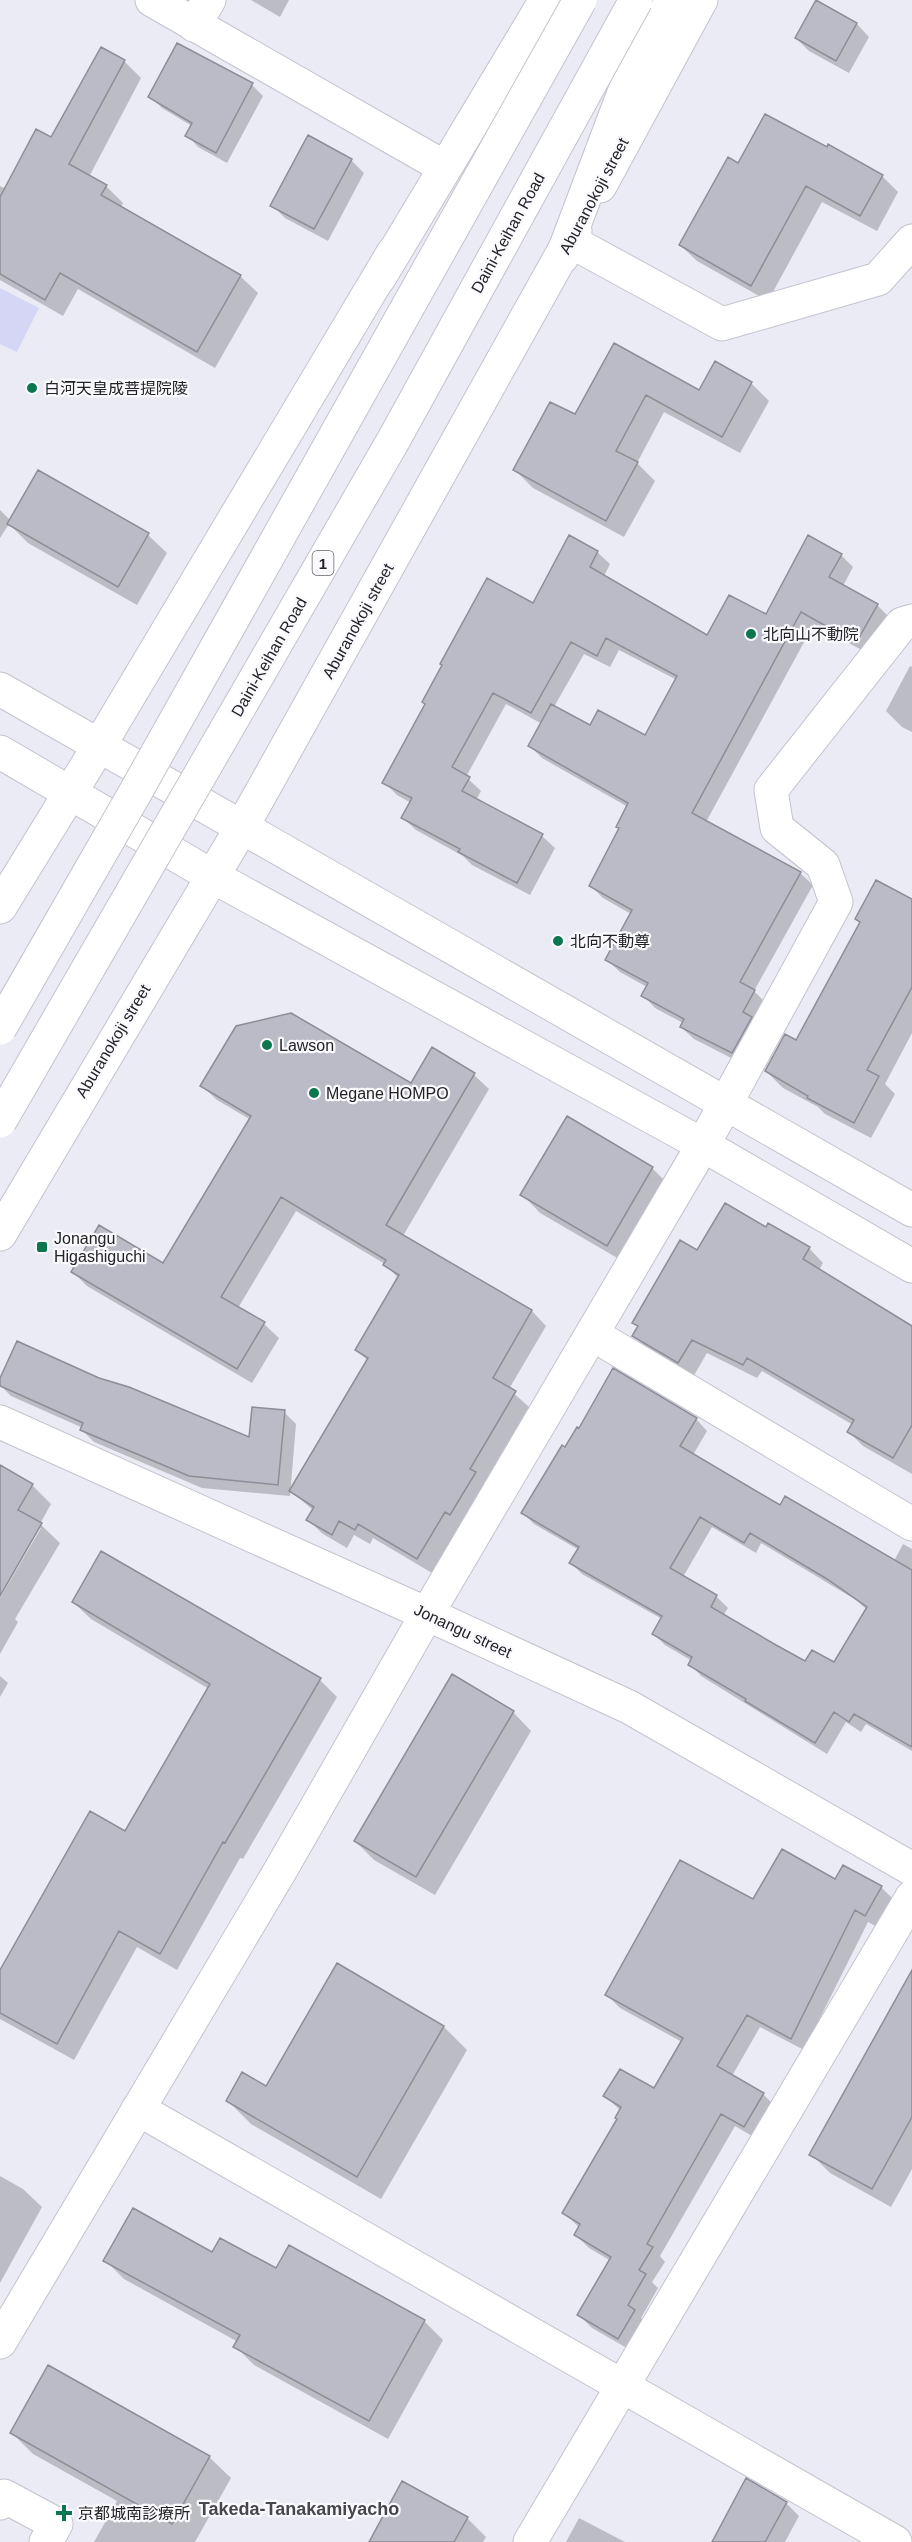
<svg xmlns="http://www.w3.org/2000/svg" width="912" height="2542" font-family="Arial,'Noto Sans JP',sans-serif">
	<rect width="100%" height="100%" fill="#ebebf6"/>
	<path fill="#d5d6f5" d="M 0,288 L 39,308 L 17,352 L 0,344 Z"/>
	<path fill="#0003" fill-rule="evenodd" d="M 251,0 L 289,0 L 280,17 Z
		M 816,2 L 857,24 L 869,37 L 849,73 L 809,51 L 796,38 Z
		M 178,45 L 252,85 L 263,96 L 227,163 L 198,147 L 187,135 L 192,126 L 162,108 L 150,96 Z
		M 124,61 L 141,78 L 89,177 L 106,186 L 123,203 L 121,207 L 240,276 L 258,293 L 215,368 L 78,289 L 63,316 L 0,280 L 0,186 L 6,189 Z
		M 351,160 L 364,173 L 328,241 L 285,218 L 272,205 Z
		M 739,165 L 882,176 L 898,192 L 877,231 L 822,202 L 768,301 L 697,261 L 680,245 Z
		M 614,345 L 700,392 L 751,383 L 769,401 L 740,453 L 664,412 L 637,463 L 655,481 L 624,537 L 533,488 L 515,470 L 575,416 Z
		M 39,472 L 148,535 L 167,553 L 137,605 L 28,543 L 9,524 L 0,538 L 0,510 L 11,521 Z
		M 597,552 L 610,564 L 604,576 L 708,637 L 767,616 L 841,555 L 853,567 L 843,586 L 877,605 L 889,617 L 869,654 L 814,624 L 706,822 L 800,873 L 813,885 L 754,991 L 767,1004 L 745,1065 L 694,1039 L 681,1027 L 683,1023 L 655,1008 L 643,995 L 647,987 L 620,972 L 607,960 L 631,914 L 603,898 L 591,886 L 621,829 L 628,807 L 542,758 L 530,746 L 542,724 L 506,704 L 466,777 L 481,791 L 476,800 L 542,836 L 555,848 L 530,895 L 472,865 L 463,856 L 416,830 L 403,818 L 411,803 L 397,795 L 384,782 L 534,605 ZM 619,650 L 677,680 L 646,737 L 590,727 L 554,707 L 584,654 L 610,667 Z
		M 910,666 L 912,667 L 912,732 L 902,727 L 886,711 Z
		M 912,901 L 912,1033 L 885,1084 L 895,1094 L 871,1138 L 825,1114 L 818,1107 L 783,1088 L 766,1071 L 797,1042 L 861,923 L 857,919 Z
		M 432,1050 L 474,1075 L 489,1089 L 403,1236 L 532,1311 L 546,1326 L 509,1389 L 529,1407 L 484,1483 L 490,1488 L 465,1529 L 460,1525 L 432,1573 L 373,1538 L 370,1544 L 354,1535 L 347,1548 L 323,1534 L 308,1520 L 314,1511 L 291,1491 L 368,1361 L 357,1350 L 399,1279 L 385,1264 L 296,1211 L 238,1308 L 264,1324 L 279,1338 L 252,1383 L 87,1286 L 73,1272 L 164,1265 L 251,1120 L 217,1100 L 202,1086 L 411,1085 Z
		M 652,1168 L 671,1187 L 626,1263 L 540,1213 L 522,1194 Z
		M 766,1229 L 809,1248 L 823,1263 L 819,1270 L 911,1326 L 912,1324 L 912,1474 L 863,1446 L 849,1432 L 853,1425 L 762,1371 L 757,1378 L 707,1353 L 693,1377 L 649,1350 L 634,1336 L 639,1327 L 634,1322 L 698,1252 Z
		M 98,1380 L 250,1439 L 284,1412 L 296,1424 L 290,1496 L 202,1488 L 94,1442 L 82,1430 L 83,1428 L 11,1396 L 0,1385 L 0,1382 Z
		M 696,1419 L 707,1431 L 693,1455 L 780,1507 L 894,1561 L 903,1544 L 912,1549 L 912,1751 L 866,1724 L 861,1732 L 846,1722 L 827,1754 L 701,1676 L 690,1664 L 692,1661 L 665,1645 L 654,1634 L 662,1619 L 582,1574 L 571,1563 L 579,1550 L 534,1524 L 523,1513 L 565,1449 ZM 712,1527 L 756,1553 L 761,1543 L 856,1600 L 867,1610 L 835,1664 L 806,1663 L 723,1616 L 728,1608 L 716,1596 L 683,1577 Z
		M 0,1466 L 32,1485 L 51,1504 L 40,1524 L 60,1543 L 15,1619 L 18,1622 L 0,1654 L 0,1598 L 41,1528 L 38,1528 L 0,1593 Z
		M 73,1602 L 320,1680 L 337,1697 L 243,1859 L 240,1858 L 177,1970 L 137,1947 L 74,2060 L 0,2019 L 0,1973 L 126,1833 L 209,1689 L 91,1619 Z
		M 0,1676 L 8,1683 L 0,1697 Z
		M 513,1712 L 531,1731 L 435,1895 L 374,1860 L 355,1841 Z
		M 836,1881 L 881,1887 L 894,1900 L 879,1928 L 868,1922 L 804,2050 L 760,2027 L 732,2076 L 763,2094 L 776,2107 L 757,2139 L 735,2126 L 660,2256 L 665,2262 L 652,2282 L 658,2288 L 641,2318 L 647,2324 L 632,2351 L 592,2328 L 579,2315 L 611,2261 L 589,2248 L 576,2235 L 580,2228 L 564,2213 L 619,2119 L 621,2111 L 605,2096 L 654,2090 L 682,2042 L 620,2008 L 607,1995 L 754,1901 Z
		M 337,1966 L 444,2027 L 467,2050 L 381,2199 L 251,2124 L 228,2101 L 267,2088 Z
		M 912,1973 L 912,2169 L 891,2207 L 830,2173 L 811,2154 Z
		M 0,2176 L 23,2189 L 42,2207 L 0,2283 Z
		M 105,2260 L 277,2270 L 424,2321 L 443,2340 L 388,2439 L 254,2365 L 235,2346 L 238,2342 L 124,2279 Z
		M 11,2432 L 209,2457 L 231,2478 L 195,2542 L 94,2542 L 117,2501 L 33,2454 Z
		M 786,2503 L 799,2516 L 785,2542 L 713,2542 Z
		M 467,2518 L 486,2537 L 483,2542 L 370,2542 Z
		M 579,2518 L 625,2542 L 566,2542 Z"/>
	<path fill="#babbc6" stroke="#8d8d97" stroke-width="1.5" fill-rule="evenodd" d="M 816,0 L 857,23 L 836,61 L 795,38 Z
		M 177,43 L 253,83 L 216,153 L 185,136 L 192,123 L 148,97 Z
		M 101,47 L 125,60 L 69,164 L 107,185 L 101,195 L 241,275 L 197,352 L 60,273 L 45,300 L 0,274 L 0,197 L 36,129 L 51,137 Z
		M 765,114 L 827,147 L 828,144 L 883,175 L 860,216 L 806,186 L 751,286 L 679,245 L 728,157 L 738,163 Z
		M 308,135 L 352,159 L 314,229 L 270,206 Z
		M 614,343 L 699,390 L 715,361 L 752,382 L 722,437 L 646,395 L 616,451 L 638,462 L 606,521 L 513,470 L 550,402 L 575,414 Z
		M 38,470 L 149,533 L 118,587 L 7,524 Z
		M 569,535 L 598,551 L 590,567 L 707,635 L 729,595 L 766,614 L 808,535 L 842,554 L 829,577 L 878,604 L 856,643 L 801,612 L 692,813 L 801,872 L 740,982 L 755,990 L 743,1012 L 752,1017 L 732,1053 L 680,1027 L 684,1019 L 641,996 L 648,983 L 605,960 L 632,910 L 589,886 L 619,828 L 616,827 L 628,803 L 528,746 L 551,704 L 590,725 L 598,710 L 645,735 L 677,676 L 606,638 L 597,656 L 571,642 L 531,713 L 493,693 L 452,767 L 470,777 L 462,791 L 543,834 L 517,883 L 458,852 L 460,849 L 401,818 L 412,798 L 382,783 L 425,704 L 422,702 L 442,665 L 440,664 L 487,578 L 533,603 Z
		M 876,880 L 912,899 L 912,987 L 867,1070 L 879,1076 L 854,1123 L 807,1098 L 808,1096 L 765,1071 L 785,1034 L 796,1040 L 860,922 L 855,919 Z
		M 291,1013 L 411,1083 L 432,1047 L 475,1073 L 386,1225 L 532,1310 L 493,1378 L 516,1391 L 470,1469 L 476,1472 L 450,1515 L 445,1512 L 417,1559 L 358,1524 L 355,1530 L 339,1521 L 332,1535 L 306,1520 L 314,1507 L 289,1491 L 368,1358 L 355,1350 L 399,1275 L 383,1265 L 386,1260 L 281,1197 L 221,1297 L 265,1322 L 237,1369 L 71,1272 L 99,1225 L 163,1263 L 251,1116 L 200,1086 L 236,1026 Z
		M 567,1116 L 653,1167 L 607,1246 L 520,1195 Z
		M 725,1203 L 766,1227 L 768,1223 L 810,1247 L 803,1259 L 912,1326 L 912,1425 L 893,1458 L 847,1432 L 854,1420 L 747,1358 L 743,1365 L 692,1340 L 678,1363 L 632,1336 L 638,1326 L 632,1323 L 680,1240 L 697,1250 Z
		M 17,1341 L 99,1378 L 129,1387 L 249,1437 L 252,1407 L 285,1410 L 278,1485 L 189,1476 L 80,1430 L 83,1423 L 0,1386 L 0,1378 Z
		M 613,1368 L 697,1418 L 680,1446 L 780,1505 L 785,1496 L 912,1570 L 912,1747 L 854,1714 L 849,1722 L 834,1712 L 815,1743 L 745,1701 L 746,1699 L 688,1665 L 692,1657 L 652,1634 L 662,1616 L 569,1563 L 579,1547 L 521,1513 L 562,1445 L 565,1447 L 577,1427 L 579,1428 ZM 700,1517 L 744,1543 L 750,1533 L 827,1579 L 867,1607 L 834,1662 L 812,1650 L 805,1661 L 776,1645 L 711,1607 L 717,1595 L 670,1568 Z
		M 0,1465 L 33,1484 L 18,1510 L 42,1523 L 0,1596 Z
		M 101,1551 L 321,1678 L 225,1843 L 223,1842 L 160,1954 L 119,1931 L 57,2044 L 0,2013 L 0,1970 L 90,1811 L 125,1831 L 210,1684 L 72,1602 Z
		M 452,1674 L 514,1711 L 416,1877 L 354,1841 Z
		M 782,1849 L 835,1879 L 843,1865 L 882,1886 L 865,1916 L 855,1910 L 791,2039 L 747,2015 L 717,2066 L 764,2093 L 744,2127 L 721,2114 L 647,2244 L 653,2247 L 639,2270 L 646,2274 L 628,2305 L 635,2310 L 618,2339 L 577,2315 L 611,2257 L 574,2235 L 580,2224 L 562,2213 L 617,2119 L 615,2118 L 621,2107 L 603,2096 L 620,2069 L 654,2088 L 683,2038 L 605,1995 L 680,1860 L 753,1899 Z
		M 337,1963 L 444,2026 L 357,2177 L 226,2101 L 242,2072 L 266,2086 Z
		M 912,1970 L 912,2117 L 872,2189 L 809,2155 Z
		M 133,2208 L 212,2252 L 220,2238 L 276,2268 L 289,2245 L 425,2320 L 369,2421 L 233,2347 L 240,2335 L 103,2261 Z
		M 48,2365 L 210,2456 L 172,2524 L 10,2433 Z
		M 746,2478 L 787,2502 L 765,2542 L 712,2542 Z
		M 402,2481 L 468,2517 L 454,2542 L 369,2542 Z"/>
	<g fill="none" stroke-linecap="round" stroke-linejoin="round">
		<defs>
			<path id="minor" d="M 152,0 L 444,167
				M 194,25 L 209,0
				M 600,186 L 701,0
				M 570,241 L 722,324 L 878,279 L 912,241
				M 0,689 L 912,1210
				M 0,752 L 212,876 L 703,1145 L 912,1266
				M 0,907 L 99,746 L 393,253
				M 0,1234 L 242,827 L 575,231
				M 592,1334 L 912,1524
				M 0,1422 L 427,1614 L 629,1707 L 912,1869
				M 138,2109 L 895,2542
				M 0,2342 L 280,1871 L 427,1614 L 703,1145 L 836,902 L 823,865 L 777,828 L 771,790 L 902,624 L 912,621
				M 0,2503 L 4,2496 L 56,2524 L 46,2542
				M 530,2542 L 912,1897"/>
			<path id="highway" d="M 562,257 L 625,90 L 672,0
				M 379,278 L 546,0"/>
		</defs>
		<use href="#minor" stroke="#c3c3ce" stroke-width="35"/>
		<use href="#highway" stroke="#c3c3ce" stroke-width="35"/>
		<use href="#minor" stroke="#fff" stroke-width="33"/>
		<use href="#highway" stroke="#fff" stroke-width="33"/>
		<defs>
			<path id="highway-bridge" d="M 0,1028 L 135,793 L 580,0
				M 0,1121 L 393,441 L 636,0"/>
		</defs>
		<use href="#highway-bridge" stroke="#c3c3ce" stroke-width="35" stroke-linecap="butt"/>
		<use href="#highway-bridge" stroke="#fff" stroke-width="33"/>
	</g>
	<g fill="#0c764f" stroke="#f9f9fe" stroke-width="2">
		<circle cx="32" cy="388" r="6"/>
		<circle cx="751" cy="634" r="6"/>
		<circle cx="558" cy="941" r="6"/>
		<circle cx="267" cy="1045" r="6"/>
		<circle cx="314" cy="1093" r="6"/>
		<rect x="36" y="1241" width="12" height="12" rx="3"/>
		<path d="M61 2504h6v6h6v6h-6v6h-6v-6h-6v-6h6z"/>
	</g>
	<g text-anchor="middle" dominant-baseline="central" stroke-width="4.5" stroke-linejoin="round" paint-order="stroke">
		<rect fill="#f9f9fe" stroke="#626368" stroke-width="1.5" x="312.5" y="551" width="21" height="24" rx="4.5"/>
		<g font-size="15" font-weight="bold" fill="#222327">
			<text x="323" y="563">1</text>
		</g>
		<g font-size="16" fill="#222327" stroke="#f9f9fe">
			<text transform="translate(594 196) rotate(-62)">Aburanokoji street</text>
			<text transform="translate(508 233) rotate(-61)">Daini-Keihan Road</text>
			<text transform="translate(358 621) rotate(-61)">Aburanokoji street</text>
			<text transform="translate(269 657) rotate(-60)">Daini-Keihan Road</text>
			<text transform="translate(113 1041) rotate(-59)">Aburanokoji street</text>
			<text transform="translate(463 1631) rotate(25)">Jonangu street</text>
		</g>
		<g font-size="16" fill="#222327" stroke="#f9f9fe" text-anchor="start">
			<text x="44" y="388">白河天皇成菩提院陵</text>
			<text x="763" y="634">北向山不動院</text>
			<text x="570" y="941">北向不動尊</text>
			<text x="279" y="1045">Lawson</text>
			<text x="326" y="1093">Megane HOMPO</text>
			<text x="54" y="1238">Jonangu<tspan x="54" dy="18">Higashiguchi</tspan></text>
			<text x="78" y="2513">京都城南診療所</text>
		</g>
		<g font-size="18" font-weight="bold" fill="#46464f" stroke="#f9f9fe">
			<text x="299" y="2509">Takeda-Tanakamiyacho</text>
		</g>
	</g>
</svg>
